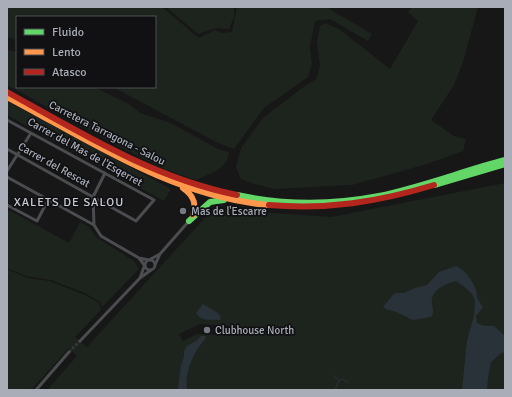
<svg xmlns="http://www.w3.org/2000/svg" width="512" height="397" font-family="Signika,sans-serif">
	<rect width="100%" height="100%" fill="#171717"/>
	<path fill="#1d241e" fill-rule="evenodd" d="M 7,7 L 162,7 L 199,38 L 215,30 L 222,33 L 232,32 L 237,7 L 326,7 L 372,34 L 368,41 L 330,19 L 315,21 L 310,47 L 312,64 L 308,77 L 264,108 L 234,149 L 218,143 L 113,87 L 155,87 L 155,17 L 17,17 L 17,40 L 7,37 Z
		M 166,7 L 234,7 L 234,17 L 229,29 L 216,28 L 198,34 Z
		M 412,7 L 478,7 L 463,62 L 454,85 L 431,120 L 454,136 L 466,139 L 463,151 L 427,164 L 352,185 L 275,189 L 254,184 L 241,179 L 236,167 L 241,148 L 263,118 L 302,88 L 316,79 L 320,66 L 317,41 L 320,26 L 325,23 L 339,29 L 390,69 L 418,21 L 408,12 Z
		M 7,50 L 17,52 L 17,87 L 94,87 L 129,104 L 140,113 L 171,123 L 218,149 L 229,152 C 228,169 209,174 196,180 L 164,169 L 120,147 L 7,85 Z
		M 7,101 L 171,189 L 164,201 L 7,115 Z
		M 505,183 L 505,390 L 47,390 L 77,356 L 69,348 L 31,390 L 7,390 L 7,269 L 27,278 L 49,281 L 85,295 L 99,303 L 101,310 L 75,337 L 87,347 L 213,209 L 331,217 ZM 200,324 L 228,326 L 228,335 L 197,334 L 183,341 L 179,334 Z
		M 9,210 L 69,243 L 80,222 L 89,227 L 96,237 L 134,261 L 139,269 L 102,307 L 100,302 L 85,293 L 51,280 L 26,276 L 7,268 L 7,213 Z"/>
	<path fill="#2a3239" d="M 456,266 C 466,270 478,287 477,298 L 483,307 L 476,316 L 477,323 L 484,326 L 494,326 L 505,336 L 505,352 L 501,353 L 491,362 L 488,377 L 487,390 L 462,390 L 467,341 L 474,316 L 475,300 L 472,294 L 466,288 L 456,281 C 445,284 430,290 432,304 C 433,310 434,312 431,317 L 413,320 L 394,311 L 388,310 L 383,307 L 393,295 L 396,293 L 404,293 L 415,288 L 427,285 L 439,272 Z
		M 203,304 L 218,313 L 221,317 L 220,320 C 210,319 202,322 196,313 Z
		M 201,336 L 205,336 L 206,338 C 194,351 184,372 187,390 L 178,390 L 181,365 L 184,357 L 184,351 L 187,346 L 196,341 Z"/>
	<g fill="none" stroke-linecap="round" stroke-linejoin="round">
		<path stroke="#2a3239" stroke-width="1" d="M 335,376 L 339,381
			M 335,390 L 339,381 L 342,379 L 348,382"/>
		<path stroke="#343537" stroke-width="3" stroke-dasharray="3 1.5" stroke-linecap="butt" d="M 69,352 L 80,341"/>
		<path stroke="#4b4c50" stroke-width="3" d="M 7,120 L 154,200 L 136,221 L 7,149
			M 7,171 L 31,133
			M 105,173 L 93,197 L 94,225 L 101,236 L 139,258
			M 7,177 L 94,225
			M 7,205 L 37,221 L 48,200
			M 160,254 L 189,221
			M 149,260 L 160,254 L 155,265
			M145 265a5 5 0 1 1 10 0a5 5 0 1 1-10 0Z
			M 145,266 L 139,258 L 149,260
			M 144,267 L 140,278 L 151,270
			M 80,341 L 140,278
			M 36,390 L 69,352"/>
		<path stroke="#63d668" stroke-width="6" d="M 434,185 L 505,164
			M 237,195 C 284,205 332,205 379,196 C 422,187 463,171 505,160
			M 189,221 L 210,202 L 224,200"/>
		<path stroke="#ff974d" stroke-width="6" d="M 7,97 C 91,141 172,197 269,205
			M 183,188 C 193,195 197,203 193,215"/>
		<path stroke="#b3261e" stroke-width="6" d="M 7,92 C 81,133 153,178 237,195
			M 269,205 C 327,210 378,202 434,185"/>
	</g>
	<g fill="#757880" stroke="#111113" stroke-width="1.5">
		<circle cx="183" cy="211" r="4"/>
		<circle cx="207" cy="330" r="4"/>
	</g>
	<g text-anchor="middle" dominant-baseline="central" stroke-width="3.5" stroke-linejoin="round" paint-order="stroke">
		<g font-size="11" fill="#a8adb8" stroke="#111113">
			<text transform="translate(107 133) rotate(27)">Carretera Tarragona - Salou</text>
			<text transform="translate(85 152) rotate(29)">Carrer del Mas de l'Esqerret</text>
			<text transform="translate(54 165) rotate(29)">Carrer del Rescat</text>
		</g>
		<g font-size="11" fill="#a8adb8" stroke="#111113" text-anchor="start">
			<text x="191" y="211">Mas de l'Escarre</text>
			<text x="215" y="330">Clubhouse North</text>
		</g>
		<g font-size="12" letter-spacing="1" fill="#c9ccd4" stroke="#111113">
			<text x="69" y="202">XALETS DE SALOU</text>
		</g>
	</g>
	<rect width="512" height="397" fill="none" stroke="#a8adb8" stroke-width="16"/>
	<rect x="16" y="16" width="140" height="72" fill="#111113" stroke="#4d4f55"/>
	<rect x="24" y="29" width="20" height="6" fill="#63d668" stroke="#4d4f55"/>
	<text x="52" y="36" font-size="12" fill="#a8adb8">Fluido</text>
	<rect x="24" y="49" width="20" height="6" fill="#ff974d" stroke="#4d4f55"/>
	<text x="52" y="56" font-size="12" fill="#a8adb8">Lento</text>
	<rect x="24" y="69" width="20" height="6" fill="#b3261e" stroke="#4d4f55"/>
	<text x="52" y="76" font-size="12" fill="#a8adb8">Atasco</text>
</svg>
